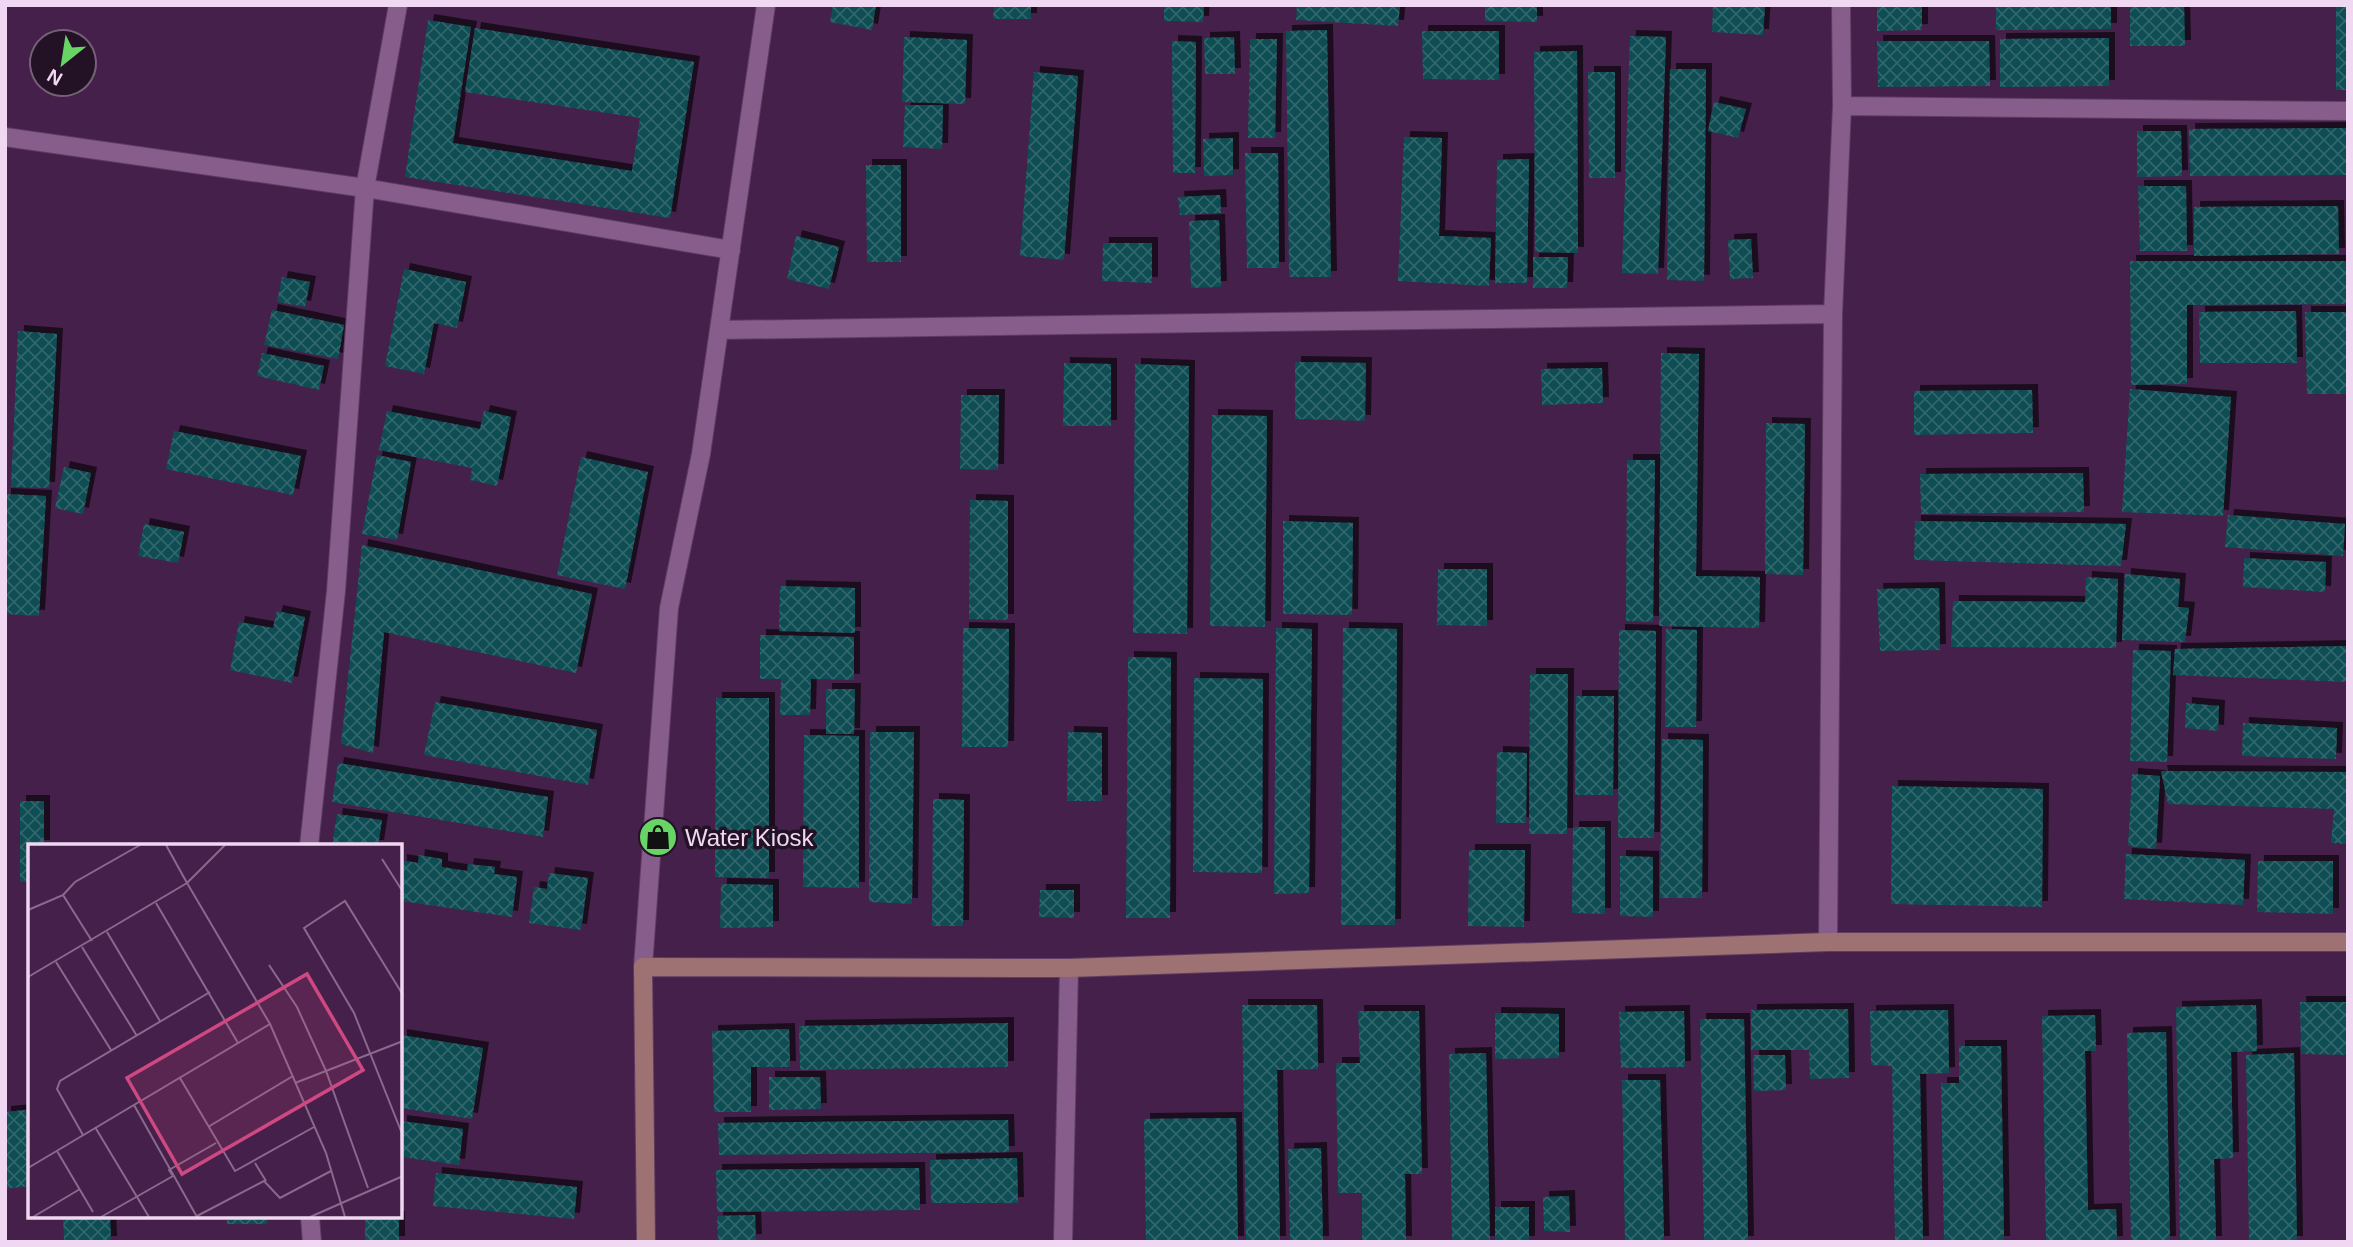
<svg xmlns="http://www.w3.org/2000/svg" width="2353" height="1247" font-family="Helvetica,sans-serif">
	<defs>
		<pattern id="building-cross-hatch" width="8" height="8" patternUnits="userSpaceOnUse" patternTransform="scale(1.75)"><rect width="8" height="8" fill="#0d4d52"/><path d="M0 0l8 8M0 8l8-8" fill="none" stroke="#31666b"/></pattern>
		<filter id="shadow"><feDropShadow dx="6" dy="-6" stdDeviation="0" flood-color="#0009"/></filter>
	</defs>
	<rect width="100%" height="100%" fill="#45204a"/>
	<path fill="url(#building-cross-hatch)" filter="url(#shadow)" d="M 833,5 L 876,5 L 872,30 L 830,22 Z
		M 994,5 L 1031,5 L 1031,19 L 993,19 Z
		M 1164,5 L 1204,5 L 1203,22 L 1164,21 Z
		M 1297,5 L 1400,5 L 1398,26 L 1296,20 Z
		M 1485,5 L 1537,5 L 1537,22 L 1485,21 Z
		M 1713,5 L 1765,5 L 1763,35 L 1712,32 Z
		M 1877,5 L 1922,5 L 1922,30 L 1877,31 Z
		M 1996,5 L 2111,5 L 2111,29 L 1996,30 Z
		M 2130,5 L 2184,5 L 2185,46 L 2130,46 Z
		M 2336,5 L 2348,5 L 2348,90 L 2336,90 Z
		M 428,20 L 471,27 L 453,143 L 632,171 L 640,118 L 465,92 L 475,28 L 694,62 L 670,218 L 405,177 Z
		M 1327,30 L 1331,277 L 1289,277 L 1286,31 Z
		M 1422,31 L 1499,31 L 1499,80 L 1423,79 Z
		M 1630,36 L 1666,37 L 1658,274 L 1622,273 Z
		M 904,37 L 967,40 L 965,104 L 902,102 Z
		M 1234,37 L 1235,74 L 1205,74 L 1204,38 Z
		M 2109,38 L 2109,86 L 2000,87 L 2000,39 Z
		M 1250,39 L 1277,39 L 1275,138 L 1248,138 Z
		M 1172,41 L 1196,42 L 1195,173 L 1173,173 Z
		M 1877,41 L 1989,41 L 1990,86 L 1878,87 Z
		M 1577,51 L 1578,253 L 1535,252 L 1534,52 Z
		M 1670,69 L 1706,69 L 1704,281 L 1667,280 Z
		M 1034,72 L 1078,76 L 1064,260 L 1020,256 Z
		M 1588,72 L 1615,72 L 1615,178 L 1589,178 Z
		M 1714,102 L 1746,109 L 1738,138 L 1708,131 Z
		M 905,105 L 943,105 L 942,149 L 903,147 Z
		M 2348,128 L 2348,175 L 2190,176 L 2189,129 Z
		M 2137,131 L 2181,131 L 2182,176 L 2137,177 Z
		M 1404,137 L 1442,138 L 1439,236 L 1491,238 L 1489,286 L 1398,281 Z
		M 1233,138 L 1233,175 L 1204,176 L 1203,139 Z
		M 1245,153 L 1278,153 L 1279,268 L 1247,268 Z
		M 1529,159 L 1527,283 L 1495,283 L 1497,160 Z
		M 866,165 L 901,165 L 901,262 L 867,262 Z
		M 2138,186 L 2186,186 L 2187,251 L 2140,251 Z
		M 1220,195 L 1221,213 L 1180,215 L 1178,197 Z
		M 2338,206 L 2339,254 L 2194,256 L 2194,207 Z
		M 1219,220 L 1221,287 L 1191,288 L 1189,221 Z
		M 796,236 L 839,247 L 829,289 L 787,279 Z
		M 1751,239 L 1753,278 L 1730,279 L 1728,240 Z
		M 1103,243 L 1152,243 L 1152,283 L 1102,281 Z
		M 1533,257 L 1568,257 L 1567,288 L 1533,288 Z
		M 2130,261 L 2348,261 L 2348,304 L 2187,305 L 2187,384 L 2131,385 Z
		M 404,269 L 466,282 L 457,328 L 434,323 L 424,374 L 385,366 Z
		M 282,277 L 310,282 L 305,307 L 277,302 Z
		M 272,310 L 344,325 L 338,359 L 264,345 Z
		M 2296,311 L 2297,363 L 2200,363 L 2199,312 Z
		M 2305,312 L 2348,312 L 2348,394 L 2307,394 Z
		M 18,331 L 57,334 L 49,488 L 11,487 Z
		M 262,353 L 324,366 L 319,390 L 257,376 Z
		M 1661,353 L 1699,354 L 1696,576 L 1760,577 L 1759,628 L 1659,626 Z
		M 1295,362 L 1366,363 L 1365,421 L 1295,419 Z
		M 1064,363 L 1111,364 L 1111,426 L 1063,426 Z
		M 1135,364 L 1189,366 L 1187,634 L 1133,633 Z
		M 1602,368 L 1603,403 L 1542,405 L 1541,369 Z
		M 2130,389 L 2231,397 L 2223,516 L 2122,512 Z
		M 2032,390 L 2033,433 L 1914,435 L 1914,391 Z
		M 961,395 L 999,395 L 998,470 L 960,469 Z
		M 387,411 L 480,429 L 484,411 L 511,417 L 497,486 L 470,480 L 472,468 L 379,450 Z
		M 1212,415 L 1267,416 L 1265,627 L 1210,626 Z
		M 1766,423 L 1805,424 L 1803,575 L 1765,574 Z
		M 174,431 L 301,456 L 293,495 L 166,469 Z
		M 377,455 L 411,462 L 397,540 L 362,534 Z
		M 581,457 L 648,472 L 625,589 L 557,575 Z
		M 1627,460 L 1655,460 L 1653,622 L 1626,621 Z
		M 64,467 L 91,473 L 83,514 L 55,508 Z
		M 2083,473 L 2084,512 L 1921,514 L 1920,474 Z
		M 5,494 L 46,496 L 39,616 L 5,614 Z
		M 970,500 L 1008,501 L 1008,620 L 969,619 Z
		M 2228,515 L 2345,524 L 2343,556 L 2225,547 Z
		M 1283,521 L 1353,523 L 1352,615 L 1283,614 Z
		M 1915,521 L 2126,524 L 2121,566 L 1914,560 Z
		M 144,524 L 184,532 L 178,563 L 138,556 Z
		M 362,545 L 592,594 L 576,673 L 384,632 L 373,753 L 341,744 Z
		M 2244,558 L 2326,562 L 2325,592 L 2243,587 Z
		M 1438,569 L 1487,569 L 1487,626 L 1437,625 Z
		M 2125,574 L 2180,579 L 2178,607 L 2189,608 L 2185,642 L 2122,640 Z
		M 2086,577 L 2118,579 L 2116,648 L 1951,647 L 1953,601 L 2085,602 Z
		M 780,586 L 855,588 L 855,633 L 779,631 Z
		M 1939,588 L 1940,650 L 1880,651 L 1877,589 Z
		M 277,611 L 305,617 L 292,683 L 230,670 L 239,622 L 273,628 Z
		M 963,628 L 1009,629 L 1008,747 L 962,747 Z
		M 1276,628 L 1312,629 L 1309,893 L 1274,894 Z
		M 1343,628 L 1397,629 L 1395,925 L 1341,925 Z
		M 1666,629 L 1697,630 L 1696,727 L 1665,727 Z
		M 1619,630 L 1656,631 L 1654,838 L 1618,838 Z
		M 760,635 L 854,637 L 854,680 L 811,679 L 810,715 L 780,715 L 781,679 L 760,679 Z
		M 2348,646 L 2348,682 L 2173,675 L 2175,649 Z
		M 2133,650 L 2171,651 L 2167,762 L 2130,761 Z
		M 1128,657 L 1171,658 L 1170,918 L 1126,918 Z
		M 1530,674 L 1568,674 L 1567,834 L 1529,834 Z
		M 1194,678 L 1263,679 L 1262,873 L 1193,872 Z
		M 826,689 L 855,689 L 854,734 L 826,734 Z
		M 1576,696 L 1614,696 L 1613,795 L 1575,795 Z
		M 716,698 L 769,698 L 769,878 L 715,877 Z
		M 435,702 L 597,730 L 588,785 L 424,755 Z
		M 2186,703 L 2219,706 L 2218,731 L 2185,728 Z
		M 2243,723 L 2337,728 L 2336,759 L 2242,756 Z
		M 870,732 L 914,732 L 912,904 L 869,902 Z
		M 1068,732 L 1102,733 L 1102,801 L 1067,801 Z
		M 804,735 L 859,736 L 859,888 L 803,887 Z
		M 1662,739 L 1703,740 L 1702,898 L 1660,898 Z
		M 1497,752 L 1527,753 L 1526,823 L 1496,823 Z
		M 338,763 L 548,797 L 543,837 L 332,802 Z
		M 2161,771 L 2348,772 L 2348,844 L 2331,843 L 2334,809 L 2168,804 Z
		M 2132,774 L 2160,776 L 2156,849 L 2128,846 Z
		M 1892,786 L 2043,789 L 2042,907 L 1891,904 Z
		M 933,799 L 964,800 L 963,926 L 932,926 Z
		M 20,801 L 44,801 L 44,846 L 30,846 L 30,882 L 20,882 Z
		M 337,814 L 382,820 L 378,846 L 332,846 Z
		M 1573,827 L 1605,827 L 1605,914 L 1572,913 Z
		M 1469,850 L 1525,850 L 1524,927 L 1468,926 Z
		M 2126,854 L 2245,860 L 2243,905 L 2124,899 Z
		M 419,855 L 442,859 L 442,867 L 467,871 L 468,864 L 495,867 L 494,874 L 517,877 L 512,917 L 401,901 L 401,860 L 418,863 Z
		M 1620,856 L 1653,857 L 1653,917 L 1620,916 Z
		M 2258,861 L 2333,861 L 2333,914 L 2257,912 Z
		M 549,873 L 588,878 L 581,930 L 529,923 L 534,887 L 547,889 Z
		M 721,884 L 773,885 L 773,927 L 720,928 Z
		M 1040,890 L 1074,890 L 1074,918 L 1039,917 Z
		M 2300,1002 L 2348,1002 L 2348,1055 L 2301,1054 Z
		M 1242,1005 L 1317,1005 L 1318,1069 L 1277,1070 L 1280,1242 L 1246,1242 Z
		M 2256,1005 L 2257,1051 L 2231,1052 L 2233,1158 L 2214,1159 L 2216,1242 L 2180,1242 L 2176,1007 Z
		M 1848,1009 L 1849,1078 L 1810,1079 L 1809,1050 L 1751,1050 L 1751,1010 Z
		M 1948,1010 L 1949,1073 L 1920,1074 L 1923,1242 L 1895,1242 L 1892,1066 L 1871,1065 L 1870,1011 Z
		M 1358,1011 L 1419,1011 L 1422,1174 L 1405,1174 L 1406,1242 L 1362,1242 L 1362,1193 L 1338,1193 L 1336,1063 L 1360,1063 Z
		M 1684,1011 L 1685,1067 L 1621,1068 L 1619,1012 Z
		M 1495,1013 L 1559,1014 L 1559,1058 L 1495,1059 Z
		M 2095,1015 L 2096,1051 L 2085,1051 L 2088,1210 L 2116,1209 L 2117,1242 L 2046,1242 L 2042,1016 Z
		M 1700,1019 L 1744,1019 L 1748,1242 L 1704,1242 Z
		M 1008,1023 L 1008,1067 L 800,1070 L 799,1026 Z
		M 789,1029 L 790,1067 L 751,1067 L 751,1112 L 714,1112 L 712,1031 Z
		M 2166,1032 L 2170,1242 L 2131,1242 L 2127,1033 Z
		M 401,1035 L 483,1048 L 472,1119 L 401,1108 Z
		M 1959,1046 L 2001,1046 L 2004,1242 L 1944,1242 L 1941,1083 L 1959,1083 Z
		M 1486,1053 L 1490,1242 L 1452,1242 L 1449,1054 Z
		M 2294,1053 L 2297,1242 L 2249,1242 L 2246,1055 Z
		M 1753,1055 L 1785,1055 L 1786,1090 L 1754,1091 Z
		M 769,1077 L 820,1077 L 821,1109 L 769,1110 Z
		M 1622,1080 L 1660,1080 L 1664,1242 L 1625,1242 Z
		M 26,1110 L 30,1152 L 30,1186 L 5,1189 L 5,1112 Z
		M 1236,1118 L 1238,1242 L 1146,1242 L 1144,1119 Z
		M 1008,1120 L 1009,1152 L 719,1155 L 718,1123 Z
		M 401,1121 L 463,1129 L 459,1165 L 401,1157 Z
		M 1321,1148 L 1323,1242 L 1290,1242 L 1288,1149 Z
		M 1017,1158 L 1018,1203 L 931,1203 L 930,1160 Z
		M 919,1168 L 920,1210 L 717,1212 L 716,1170 Z
		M 436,1173 L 577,1187 L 574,1219 L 433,1206 Z
		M 1569,1196 L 1570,1232 L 1544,1231 L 1543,1197 Z
		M 1495,1207 L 1529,1207 L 1529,1242 L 1495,1242 Z
		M 755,1215 L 756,1240 L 718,1241 L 717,1216 Z
		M 63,1217 L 110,1217 L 111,1242 L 64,1242 Z
		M 227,1217 L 267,1217 L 267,1224 L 227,1224 Z
		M 365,1217 L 399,1217 L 399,1242 L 365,1242 Z"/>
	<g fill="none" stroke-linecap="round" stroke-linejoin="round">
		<defs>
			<path id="street" d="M 1842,106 L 2348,111
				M 5,137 L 365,188 L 731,250
				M 719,330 L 1833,314
				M 309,846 L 336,591 L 365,188 L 398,5
				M 1828,942 L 1833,314 L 1842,106 L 1841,5
				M 643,967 L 669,608 L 701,454 L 766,5
				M 310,1217 L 312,1242
				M 1063,1242 L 1069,968"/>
			<path id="secondary" d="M 646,1242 L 643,967 L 1069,968 L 1828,942 L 2348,942"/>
		</defs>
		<use href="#street" stroke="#5e3d62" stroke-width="20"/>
		<use href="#secondary" stroke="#5e3d62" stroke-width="20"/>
		<use href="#street" stroke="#875e8b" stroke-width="18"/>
		<use href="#secondary" stroke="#9e7272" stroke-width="18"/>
	</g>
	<defs>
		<symbol id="shop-disc" viewBox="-11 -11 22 22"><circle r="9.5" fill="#68d465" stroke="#231225"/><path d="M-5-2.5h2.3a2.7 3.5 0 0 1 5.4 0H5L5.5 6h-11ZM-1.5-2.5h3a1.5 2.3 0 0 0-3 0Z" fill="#111"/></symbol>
	</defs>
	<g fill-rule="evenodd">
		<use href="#shop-disc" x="636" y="815" width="44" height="44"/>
	</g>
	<g text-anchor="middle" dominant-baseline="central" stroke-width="7" stroke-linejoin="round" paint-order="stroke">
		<g font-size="24" fill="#f0d8f2" stroke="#231225" text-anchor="start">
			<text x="685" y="837">Water Kiosk</text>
		</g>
	</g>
	<g transform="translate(28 844)">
		<rect width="374" height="374" fill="#45204a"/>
		<path fill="none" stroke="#896a8d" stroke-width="2" d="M 354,15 L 375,48M 35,51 L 47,38 L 112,1M 128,59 L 210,199M 0,66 L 35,51 L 64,97M 79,88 L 132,177M 54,103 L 109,192M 28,118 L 83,206M 241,121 L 269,163 L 298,227 L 340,344M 0,133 L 159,39 L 138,1M 375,151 L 317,57 L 276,84 L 326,169 L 375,292M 242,180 L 298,309 L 317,373M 152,234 L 207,327 L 286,283M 267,239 L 375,197M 106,261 L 169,373M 67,283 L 121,373M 180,283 L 265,232M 55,291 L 29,245 L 32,237 L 182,148M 29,307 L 65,368M 227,319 L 238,337M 0,324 L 242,180 L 159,39 L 197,1M 169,372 L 236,337 L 252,354 L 303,327M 5,373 L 52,345M 73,373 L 145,332 L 141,326 L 188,299M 282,373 L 375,332"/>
		<path fill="#ce4881" fill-opacity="0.15" stroke="#ce4881" stroke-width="3.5" d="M 279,130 L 335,226 L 154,330 L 99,234 Z"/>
		<rect width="374" height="374" fill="none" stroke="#f0d8f2" stroke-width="3.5"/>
	</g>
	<rect width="2353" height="1247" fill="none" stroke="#f0d8f2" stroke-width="14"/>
	<g transform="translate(63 63) rotate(210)"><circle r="33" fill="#231225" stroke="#756177" stroke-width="2"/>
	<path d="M0-5L12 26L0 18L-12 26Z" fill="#68d465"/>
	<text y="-10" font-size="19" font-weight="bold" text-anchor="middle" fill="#f0d8f2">N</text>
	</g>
</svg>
